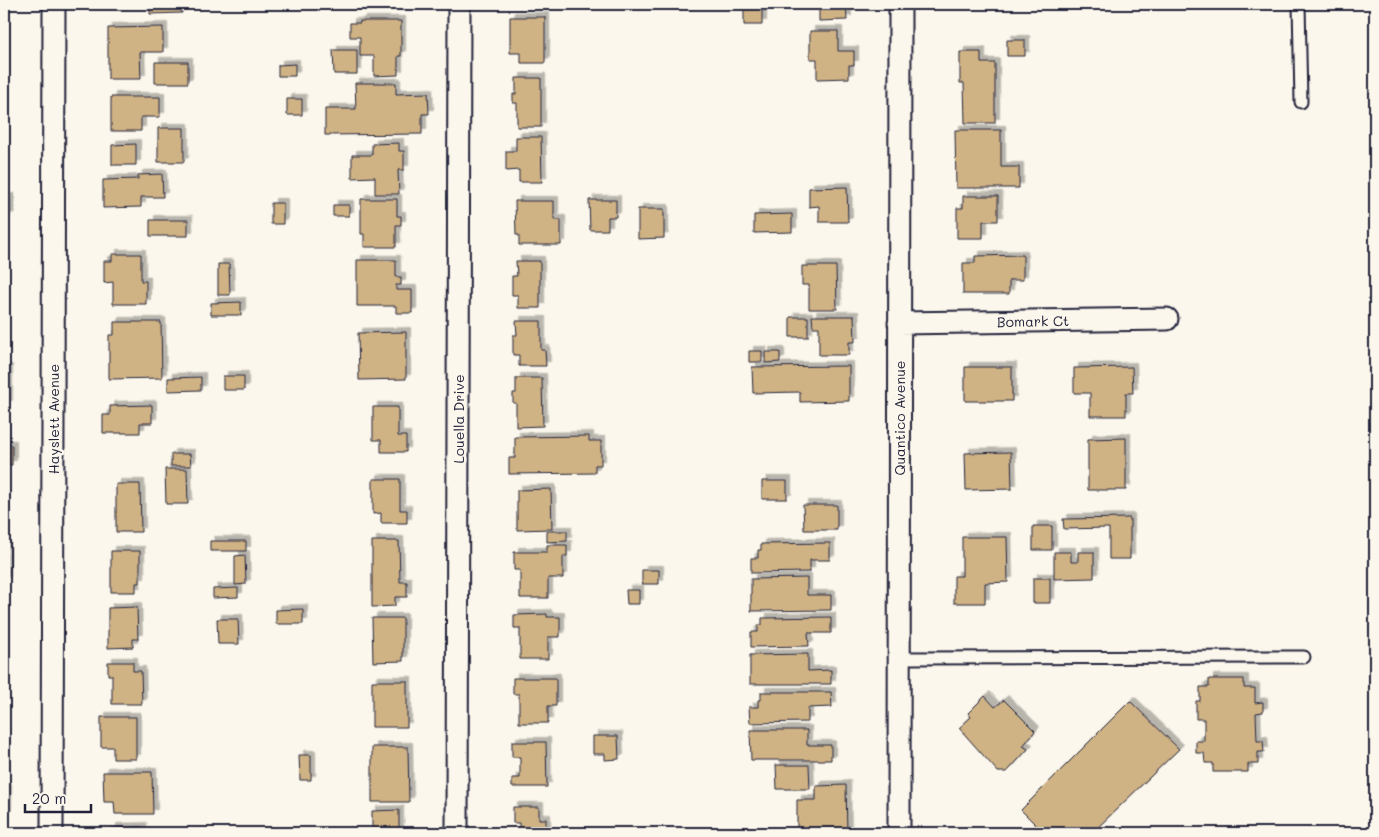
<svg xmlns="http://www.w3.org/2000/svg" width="1379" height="837" font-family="Mali,sans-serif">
	<defs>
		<filter id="shadow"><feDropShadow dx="4.5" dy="-4.5" stdDeviation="0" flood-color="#0004"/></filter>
	</defs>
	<rect width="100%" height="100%" fill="#fbf7ec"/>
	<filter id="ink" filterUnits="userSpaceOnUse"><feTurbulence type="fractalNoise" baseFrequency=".02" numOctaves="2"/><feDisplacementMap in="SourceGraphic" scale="10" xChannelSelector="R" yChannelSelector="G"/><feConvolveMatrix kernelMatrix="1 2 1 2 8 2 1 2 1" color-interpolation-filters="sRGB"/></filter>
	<g filter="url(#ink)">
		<path fill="#d0b384" stroke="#22223b" filter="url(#shadow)" d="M 150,4 L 181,4 L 182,13 L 150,14 Z
			M 358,4 L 383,4 L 384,8 L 358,9 Z
			M 819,4 L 846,4 L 847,20 L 819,21 Z
			M 1140,4 L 1161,4 L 1161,6 L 1140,6 Z
			M 744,6 L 762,6 L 762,25 L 744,25 Z
			M 510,17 L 545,17 L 545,63 L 521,63 L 521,53 L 510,53 Z
			M 360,21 L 401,21 L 401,56 L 398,56 L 398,75 L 374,76 L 374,56 L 360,56 L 360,37 L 350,37 L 350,23 L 360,23 Z
			M 163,27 L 163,52 L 140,52 L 141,79 L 108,79 L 108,28 Z
			M 810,31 L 838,31 L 838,51 L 854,51 L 854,65 L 849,65 L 849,78 L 817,79 L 817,59 L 810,59 Z
			M 1007,40 L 1025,40 L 1025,56 L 1007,56 Z
			M 333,50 L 357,50 L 357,74 L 334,74 Z
			M 960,52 L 981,52 L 981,63 L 995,63 L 995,123 L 965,123 L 964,83 L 960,83 Z
			M 155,62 L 188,62 L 188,83 L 155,83 Z
			M 295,64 L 295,76 L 278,76 L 278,65 Z
			M 516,78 L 541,78 L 541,127 L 517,127 L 517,103 L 513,103 L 513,94 L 516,94 Z
			M 355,83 L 396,83 L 396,94 L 428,93 L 429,114 L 422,114 L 422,134 L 325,135 L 325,109 L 356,109 Z
			M 111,97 L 160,97 L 160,117 L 141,117 L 141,131 L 111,131 Z
			M 287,99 L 302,99 L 302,115 L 287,115 Z
			M 158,128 L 184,128 L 184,162 L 158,162 Z
			M 955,130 L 1001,130 L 1001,167 L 1019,167 L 1019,188 L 956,188 Z
			M 516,137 L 541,137 L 542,182 L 519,182 L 519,170 L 506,171 L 506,151 L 516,151 Z
			M 399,143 L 399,151 L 404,151 L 404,170 L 398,170 L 399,194 L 375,194 L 375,177 L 352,178 L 352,155 L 372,155 L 372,144 Z
			M 136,144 L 136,165 L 112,165 L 112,145 Z
			M 162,174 L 163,197 L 141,197 L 141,207 L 103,208 L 103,180 L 138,179 L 138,175 Z
			M 847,187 L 848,222 L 819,222 L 819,206 L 809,207 L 809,188 Z
			M 963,196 L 998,196 L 998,221 L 983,221 L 983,238 L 957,238 L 957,208 L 963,208 Z
			M 4,198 L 10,198 L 10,217 L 4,218 Z
			M 361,199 L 397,199 L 397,216 L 401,216 L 401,225 L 396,225 L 396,247 L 364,247 L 364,234 L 361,234 Z
			M 589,200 L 616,200 L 616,217 L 608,217 L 608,230 L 590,230 Z
			M 515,201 L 554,201 L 554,220 L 561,220 L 561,245 L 519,245 L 519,235 L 516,235 Z
			M 271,203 L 283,203 L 283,224 L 271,224 Z
			M 333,205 L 349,205 L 349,216 L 333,216 Z
			M 638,209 L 664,209 L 664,238 L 638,239 Z
			M 792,214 L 792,232 L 754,233 L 754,215 Z
			M 150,220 L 188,220 L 188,236 L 150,236 Z
			M 112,254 L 141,254 L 141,281 L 146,281 L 146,304 L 113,304 L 113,282 L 104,283 L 104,261 L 112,261 Z
			M 1023,255 L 1023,280 L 1009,280 L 1009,294 L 963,294 L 963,263 L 975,263 L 975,256 Z
			M 357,260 L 396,260 L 396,277 L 401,277 L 401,285 L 396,285 L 396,290 L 412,290 L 412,313 L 396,313 L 396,306 L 357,306 Z
			M 516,261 L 540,261 L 540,308 L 518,308 L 518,295 L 512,295 L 512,276 L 517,276 Z
			M 218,264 L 229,264 L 230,295 L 218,295 Z
			M 802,266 L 836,266 L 837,309 L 809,309 L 809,285 L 802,285 Z
			M 241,302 L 241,315 L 211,315 L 211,303 Z
			M 812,316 L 854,316 L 855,342 L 849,342 L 849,355 L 819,355 L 819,327 L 813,327 Z
			M 790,317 L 808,317 L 808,337 L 790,337 Z
			M 516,321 L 541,321 L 541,350 L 545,350 L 546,366 L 519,366 L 519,355 L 513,355 L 513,335 L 517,335 Z
			M 114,322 L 161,322 L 162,378 L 109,379 L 109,335 L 114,335 Z
			M 406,332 L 406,379 L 359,380 L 358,333 Z
			M 749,351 L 762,351 L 762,362 L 749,362 Z
			M 765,352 L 780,352 L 780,362 L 765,363 Z
			M 849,366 L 849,401 L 800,402 L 800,392 L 753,393 L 752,367 Z
			M 965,367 L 1012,367 L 1012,401 L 965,401 Z
			M 1132,367 L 1133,393 L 1126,393 L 1126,416 L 1090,416 L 1090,393 L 1074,393 L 1074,368 Z
			M 4,369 L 8,369 L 8,405 L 4,405 Z
			M 223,376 L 244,376 L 244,390 L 223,390 Z
			M 201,377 L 201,390 L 168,391 L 168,378 Z
			M 516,378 L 542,378 L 543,426 L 516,427 L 516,403 L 513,403 L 513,393 L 516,393 Z
			M 152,405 L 152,423 L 140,423 L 140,433 L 103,433 L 103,415 L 110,415 L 110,406 Z
			M 373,407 L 398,407 L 398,436 L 406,436 L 406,452 L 381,452 L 381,440 L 373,440 Z
			M 4,417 L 5,445 L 12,445 L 12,465 L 4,465 Z
			M 589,436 L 589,441 L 601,441 L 601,465 L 595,465 L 595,473 L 509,474 L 509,458 L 515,458 L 515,437 Z
			M 1126,438 L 1126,490 L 1088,490 L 1088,439 Z
			M 1011,452 L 1012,489 L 966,490 L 965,453 Z
			M 171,454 L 190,454 L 191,466 L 171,466 Z
			M 165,469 L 187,469 L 188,504 L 166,504 Z
			M 373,479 L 400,479 L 400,510 L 407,510 L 407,523 L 381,523 L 381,513 L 373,514 Z
			M 762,481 L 787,481 L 787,499 L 762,499 Z
			M 116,484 L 140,484 L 141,532 L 116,532 Z
			M 551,489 L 552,529 L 517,530 L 517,490 Z
			M 803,505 L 837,505 L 837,530 L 804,530 Z
			M 1130,518 L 1130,559 L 1109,559 L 1109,528 L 1064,529 L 1063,519 Z
			M 1033,526 L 1052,526 L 1052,550 L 1033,550 Z
			M 547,531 L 567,531 L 567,541 L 547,542 Z
			M 962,537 L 1007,537 L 1008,582 L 985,583 L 985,603 L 954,603 L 954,576 L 962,576 Z
			M 210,541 L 246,541 L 246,551 L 210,551 Z
			M 372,541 L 399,541 L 400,582 L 407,582 L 407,597 L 395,597 L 395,606 L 372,607 Z
			M 830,543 L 830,560 L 810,560 L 810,572 L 751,573 L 751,558 L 758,558 L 758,550 L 761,550 L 761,544 Z
			M 547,545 L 567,545 L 567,556 L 563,556 L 563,578 L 548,578 L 548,598 L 520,598 L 520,570 L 514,570 L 514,552 L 547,552 Z
			M 4,547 L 6,547 L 6,581 L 4,581 Z
			M 111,551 L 140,551 L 140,583 L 136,583 L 136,592 L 111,592 Z
			M 1054,552 L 1071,552 L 1071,562 L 1078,562 L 1078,552 L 1094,552 L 1094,578 L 1054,579 Z
			M 245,555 L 246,584 L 235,585 L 235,556 Z
			M 642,570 L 659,570 L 659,584 L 642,584 Z
			M 807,578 L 807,595 L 831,595 L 831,610 L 751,611 L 751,579 Z
			M 1033,578 L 1050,578 L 1050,603 L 1033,603 Z
			M 238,588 L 238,597 L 213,598 L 213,589 Z
			M 626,590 L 639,590 L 639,604 L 627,604 Z
			M 137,607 L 138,639 L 133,639 L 133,647 L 108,648 L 108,608 Z
			M 303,609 L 303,624 L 276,624 L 276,610 Z
			M 547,614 L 547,617 L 560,617 L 560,637 L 548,637 L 548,659 L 520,659 L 520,628 L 514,628 L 514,615 Z
			M 831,617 L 831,633 L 808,633 L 809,646 L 751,647 L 751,632 L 758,632 L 758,625 L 762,625 L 762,618 Z
			M 372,618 L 403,618 L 403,661 L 373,662 Z
			M 217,619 L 238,619 L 239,644 L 218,644 Z
			M 808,654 L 808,671 L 831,670 L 831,684 L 750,684 L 750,655 Z
			M 108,662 L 133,662 L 133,671 L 141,671 L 142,704 L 112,704 L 112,675 L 108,675 Z
			M 513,678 L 556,678 L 556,706 L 548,706 L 548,723 L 519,723 L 519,694 L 513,694 Z
			M 1209,679 L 1244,679 L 1244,688 L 1255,688 L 1255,703 L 1263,702 L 1263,712 L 1256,713 L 1257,741 L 1263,741 L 1264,752 L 1258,752 L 1258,764 L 1248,764 L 1248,772 L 1213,772 L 1213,763 L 1205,763 L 1204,753 L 1196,753 L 1196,741 L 1204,741 L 1204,719 L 1196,719 L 1196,701 L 1200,701 L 1200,687 L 1209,687 Z
			M 372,681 L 407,681 L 407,727 L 372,727 Z
			M 761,692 L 831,692 L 832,707 L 808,708 L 808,722 L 750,723 L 749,707 L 758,707 L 758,700 L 761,700 Z
			M 985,696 L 995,707 L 1004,700 L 1035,731 L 1023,746 L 1028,749 L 1007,772 L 998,772 L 959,728 L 971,717 L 968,713 Z
			M 1130,701 L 1179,749 L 1092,833 L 1044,833 L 1021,810 Z
			M 101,717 L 136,717 L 136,759 L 113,759 L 113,747 L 101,747 Z
			M 750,730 L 807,730 L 807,745 L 831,745 L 831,760 L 751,760 Z
			M 593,736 L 618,736 L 619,759 L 605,760 L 605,754 L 593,754 Z
			M 512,742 L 546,742 L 547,787 L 512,787 L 512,778 L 520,778 L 520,757 L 512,757 Z
			M 372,747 L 408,747 L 409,802 L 372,802 Z
			M 299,755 L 311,755 L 311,780 L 300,780 Z
			M 776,765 L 809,765 L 810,789 L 777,789 Z
			M 103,772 L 152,772 L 153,814 L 115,814 L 114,802 L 104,802 Z
			M 846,785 L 847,833 L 797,833 L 797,800 L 816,800 L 816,786 Z
			M 4,788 L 7,788 L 7,816 L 4,816 Z
			M 513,807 L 539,807 L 539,819 L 546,819 L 546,833 L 519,833 L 519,823 L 513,823 Z
			M 399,810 L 399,833 L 372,833 L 372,811 Z
			M 142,827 L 142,833 L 112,833 L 112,828 Z"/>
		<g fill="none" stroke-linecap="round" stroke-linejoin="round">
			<defs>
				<path id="lane" d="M 1299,4 L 1301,102
					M 899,658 L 1304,657"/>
				<path id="street" d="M 899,323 L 1167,319
					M 52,833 L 54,4
					M 457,833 L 459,4
					M 899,833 L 900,4"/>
			</defs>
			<use href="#lane" stroke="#22223b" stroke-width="15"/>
			<use href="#street" stroke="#22223b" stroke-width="25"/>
			<use href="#lane" stroke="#fbf7ec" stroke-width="11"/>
			<use href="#street" stroke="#fbf7ec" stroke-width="21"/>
		</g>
	</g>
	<g text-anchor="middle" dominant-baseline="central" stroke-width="5" stroke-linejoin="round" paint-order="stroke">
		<g font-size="14" fill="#22223b" stroke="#fbf7ec">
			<text transform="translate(1033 321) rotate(-1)">Bomark Ct</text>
			<text transform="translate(899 418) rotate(-90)">Quantico Avenue</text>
			<text transform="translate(53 419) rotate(-90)">Hayslett Avenue</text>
			<text transform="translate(458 419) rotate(-90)">Louella Drive</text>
		</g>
	</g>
	<rect width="1379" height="837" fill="none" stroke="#fbf7ec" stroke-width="20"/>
	<rect x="10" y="10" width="1359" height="817" fill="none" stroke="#22223b" stroke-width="2" filter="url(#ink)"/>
	<path d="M25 804v8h66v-8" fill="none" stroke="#22223b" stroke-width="2.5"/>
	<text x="32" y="804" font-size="15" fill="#22223b" stroke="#fbf7ec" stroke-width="4" paint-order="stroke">20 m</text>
</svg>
